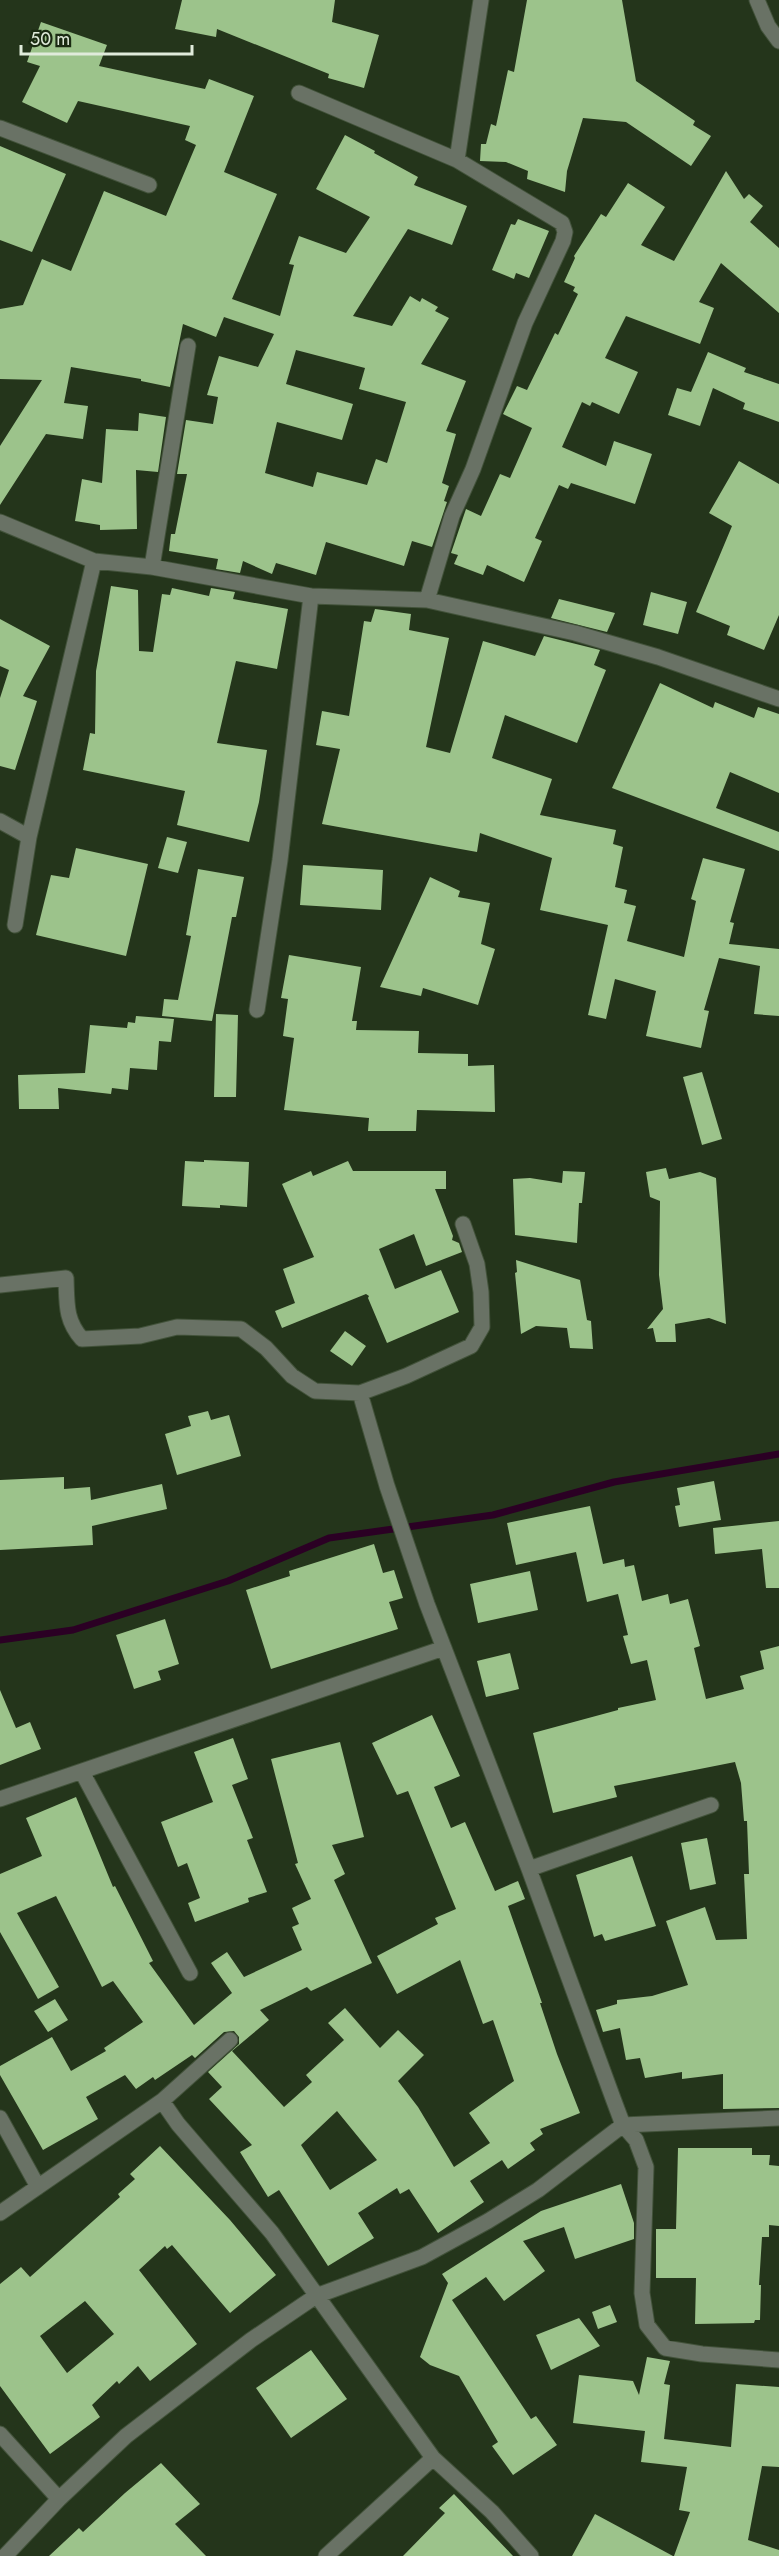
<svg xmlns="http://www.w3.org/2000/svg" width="779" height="2556" font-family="Jost,sans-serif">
	<rect width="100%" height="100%" fill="#24351b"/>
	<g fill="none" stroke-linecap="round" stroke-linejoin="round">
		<path stroke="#2b0024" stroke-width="7" d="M 0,1640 L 73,1630 L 228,1581 L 329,1538 L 493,1515 L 614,1482 L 779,1454"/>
	</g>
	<path fill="#9cc38b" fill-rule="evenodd" d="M 182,0 L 335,0 L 332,22 L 379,35 L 364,88 L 328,78 L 329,74 L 217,29 L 216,37 L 175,29 Z
		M 527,0 L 622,0 L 636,81 L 695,121 L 693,125 L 711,136 L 691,166 L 626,122 L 583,118 L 567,171 L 565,192 L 527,179 L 528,171 L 506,162 L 480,161 L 481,144 L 486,144 L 491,124 L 496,126 L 508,70 L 514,72 Z
		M 41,22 L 107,45 L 99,66 L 205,89 L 209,79 L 254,96 L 224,172 L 277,194 L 232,299 L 280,316 L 294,265 L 289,264 L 299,236 L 346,253 L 370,217 L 316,189 L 345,135 L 375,151 L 374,153 L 418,177 L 414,185 L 467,206 L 452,245 L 408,229 L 353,316 L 392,326 L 410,296 L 420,302 L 422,298 L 438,307 L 435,311 L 449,318 L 421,364 L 466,381 L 446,431 L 456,434 L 442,483 L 449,486 L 444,501 L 447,502 L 432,547 L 412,541 L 404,566 L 326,542 L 316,575 L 276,563 L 272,574 L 243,561 L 240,573 L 216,569 L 218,559 L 169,551 L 171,534 L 175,534 L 187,474 L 177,474 L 186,420 L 213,424 L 218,397 L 207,395 L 219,356 L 258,367 L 274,334 L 224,317 L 216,337 L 183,324 L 170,387 L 141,381 L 141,379 L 71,367 L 64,403 L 88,406 L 83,439 L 46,434 L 0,505 L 0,446 L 42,380 L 0,379 L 0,309 L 23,305 L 42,259 L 71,271 L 104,191 L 166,216 L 196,145 L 185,140 L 190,126 L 78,101 L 67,123 L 22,102 L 40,66 L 27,62 ZM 296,350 L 365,368 L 359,389 L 406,402 L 387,463 L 376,459 L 367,485 L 317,472 L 313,487 L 265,473 L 277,422 L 342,440 L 353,404 L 286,384 Z
		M 0,146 L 66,174 L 32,252 L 0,240 Z
		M 726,171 L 744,199 L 749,194 L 763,206 L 750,222 L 779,248 L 779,313 L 721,263 L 699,302 L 714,308 L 700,344 L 626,316 L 605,358 L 638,372 L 619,414 L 592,402 L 590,406 L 582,402 L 562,447 L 606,466 L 614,441 L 652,454 L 635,504 L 571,483 L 568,489 L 559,485 L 535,538 L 542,541 L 524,582 L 487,565 L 483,575 L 454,564 L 458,555 L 451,553 L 466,509 L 481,516 L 500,474 L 510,478 L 532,428 L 503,414 L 517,386 L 527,390 L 555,333 L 558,335 L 578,294 L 573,291 L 575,287 L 564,282 L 575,258 L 574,256 L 601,214 L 606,217 L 628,183 L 665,207 L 641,245 L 674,261 Z
		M 518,219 L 549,231 L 529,278 L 516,273 L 514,279 L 492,270 L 511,224 L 515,225 Z
		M 708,352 L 746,368 L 744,372 L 779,384 L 779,422 L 743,409 L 745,403 L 713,388 L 700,426 L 668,415 L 677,388 L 691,392 Z
		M 139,413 L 166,417 L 158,472 L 136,470 L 137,529 L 100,530 L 100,525 L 75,521 L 82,479 L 102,483 L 106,429 L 138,431 Z
		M 739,461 L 779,484 L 779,615 L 764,650 L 727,635 L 730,626 L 696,612 L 732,526 L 709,513 Z
		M 111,586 L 138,590 L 139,651 L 153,652 L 162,594 L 170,595 L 172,588 L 209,596 L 211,588 L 235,592 L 233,599 L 288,609 L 277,669 L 236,661 L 217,743 L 267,750 L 259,802 L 249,842 L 177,825 L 185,791 L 83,770 L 90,733 L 95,734 L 96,671 Z
		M 651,592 L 687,602 L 678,634 L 643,625 Z
		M 559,599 L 615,613 L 607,632 L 551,618 Z
		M 375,609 L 411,614 L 409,630 L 449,638 L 426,747 L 450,753 L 483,641 L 535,656 L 544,636 L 600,650 L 594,665 L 606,670 L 577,743 L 505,715 L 492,758 L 552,779 L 540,815 L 616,830 L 613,844 L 623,847 L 615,887 L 627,890 L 624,903 L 636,906 L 627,941 L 684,957 L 696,901 L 691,899 L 703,858 L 745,869 L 730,922 L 734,923 L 729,944 L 779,949 L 779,1016 L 754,1014 L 760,966 L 719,958 L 704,1010 L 709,1011 L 701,1048 L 646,1036 L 656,991 L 615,979 L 606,1019 L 588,1015 L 608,925 L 540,910 L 552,858 L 480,833 L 477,852 L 322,824 L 340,749 L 316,745 L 322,711 L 349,716 L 364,621 L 371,622 Z
		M 0,619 L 50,646 L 23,696 L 37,701 L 15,770 L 0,766 L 0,698 L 9,670 L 0,666 Z
		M 660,683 L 713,708 L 715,702 L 754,718 L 758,707 L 779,714 L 779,793 L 730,772 L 716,808 L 779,832 L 779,851 L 612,788 Z
		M 167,837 L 187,842 L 178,873 L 158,868 Z
		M 76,848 L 148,864 L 126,956 L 36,935 L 51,875 L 69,878 Z
		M 303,865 L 383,870 L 381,910 L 300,905 Z
		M 198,869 L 244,877 L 236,917 L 232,917 L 212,1021 L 162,1016 L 164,999 L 178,1000 L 191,936 L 186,935 Z
		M 430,877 L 460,891 L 458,897 L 490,903 L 481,944 L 495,949 L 478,1005 L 423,988 L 421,996 L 380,987 Z
		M 289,955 L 361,967 L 352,1021 L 357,1021 L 356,1030 L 419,1031 L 418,1053 L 468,1054 L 468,1066 L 494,1065 L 495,1112 L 417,1110 L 416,1131 L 368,1131 L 369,1118 L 284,1110 L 294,1038 L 283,1036 L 288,999 L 281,998 Z
		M 216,1014 L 238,1015 L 236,1097 L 214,1097 Z
		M 136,1016 L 174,1019 L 171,1042 L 159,1041 L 157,1070 L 130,1068 L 128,1090 L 112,1088 L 111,1094 L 58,1088 L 59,1109 L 19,1109 L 18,1075 L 85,1073 L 90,1025 L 127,1028 L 128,1022 L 135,1023 Z
		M 702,1072 L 722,1139 L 702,1145 L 683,1077 Z
		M 204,1160 L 249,1162 L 247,1207 L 220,1205 L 220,1208 L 182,1206 L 185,1161 L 204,1162 Z
		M 348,1161 L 353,1171 L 446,1171 L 446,1189 L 435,1189 L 453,1236 L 452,1240 L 459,1243 L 462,1252 L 426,1266 L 414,1234 L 379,1249 L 395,1289 L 441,1270 L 459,1312 L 387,1343 L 368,1298 L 369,1296 L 366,1294 L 282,1328 L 275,1311 L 295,1303 L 283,1269 L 314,1257 L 282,1184 L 311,1171 L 313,1176 Z
		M 666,1168 L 669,1179 L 700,1172 L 716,1178 L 726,1324 L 709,1318 L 675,1324 L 676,1342 L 656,1342 L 653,1328 L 647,1329 L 663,1309 L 659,1275 L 660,1201 L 650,1197 L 646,1172 Z
		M 563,1171 L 585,1172 L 582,1203 L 579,1203 L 577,1243 L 515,1235 L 513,1179 L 530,1178 L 562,1183 Z
		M 516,1260 L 580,1280 L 587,1320 L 591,1321 L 593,1349 L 570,1348 L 567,1328 L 536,1326 L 521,1334 L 515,1273 L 517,1272 Z
		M 345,1331 L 366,1346 L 352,1366 L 330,1351 Z
		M 208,1411 L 211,1420 L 229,1415 L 241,1456 L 177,1475 L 165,1434 L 191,1426 L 188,1416 Z
		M 64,1477 L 64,1489 L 90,1487 L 91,1500 L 162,1484 L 167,1509 L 92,1526 L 93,1545 L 0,1550 L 0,1480 Z
		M 714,1481 L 721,1520 L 679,1527 L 675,1506 L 680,1505 L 677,1488 Z
		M 590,1506 L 603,1564 L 624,1559 L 625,1567 L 634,1565 L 642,1601 L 668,1594 L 670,1604 L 688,1599 L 700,1646 L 694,1648 L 706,1699 L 744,1689 L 740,1676 L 764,1669 L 760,1651 L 779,1646 L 779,2108 L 723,2109 L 723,2074 L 682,2079 L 682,2072 L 645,2078 L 640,2058 L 626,2060 L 620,2028 L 603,2032 L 596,2010 L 617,2004 L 617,2000 L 652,1996 L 688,1985 L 666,1921 L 705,1907 L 716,1940 L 747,1939 L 744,1874 L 749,1874 L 747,1821 L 744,1821 L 741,1783 L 735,1762 L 614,1786 L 617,1797 L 553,1813 L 533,1733 L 618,1710 L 618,1708 L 656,1700 L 647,1660 L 631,1664 L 623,1636 L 628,1635 L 618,1594 L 587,1602 L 576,1552 L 516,1565 L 507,1523 Z
		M 779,1521 L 779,1588 L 766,1588 L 762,1549 L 715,1554 L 713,1528 Z
		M 374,1544 L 383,1573 L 394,1570 L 403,1598 L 389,1602 L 398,1629 L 271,1669 L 246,1590 L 290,1576 L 289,1571 Z
		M 530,1571 L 538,1610 L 478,1623 L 470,1584 Z
		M 165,1619 L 179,1664 L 158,1671 L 161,1680 L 134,1689 L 116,1635 Z
		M 510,1653 L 519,1689 L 486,1697 L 477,1661 Z
		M 0,1690 L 16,1728 L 30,1722 L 41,1749 L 0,1765 Z
		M 432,1715 L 460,1776 L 434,1787 L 451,1828 L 465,1822 L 495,1891 L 518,1881 L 525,1899 L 508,1906 L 542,2003 L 540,2003 L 557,2054 L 580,2113 L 540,2129 L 543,2134 L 530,2143 L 535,2150 L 508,2169 L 502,2160 L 470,2181 L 484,2202 L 438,2233 L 409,2189 L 400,2194 L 397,2188 L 358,2213 L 374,2238 L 328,2266 L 279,2190 L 268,2197 L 240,2152 L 252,2145 L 209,2099 L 222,2087 L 208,2072 L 239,2044 L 239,2037 L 234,2031 L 224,2032 L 195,2058 L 192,2055 L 155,2080 L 153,2077 L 136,2089 L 125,2075 L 86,2097 L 98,2119 L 43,2150 L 0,2075 L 0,2066 L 52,2037 L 71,2071 L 106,2051 L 104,2048 L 143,2022 L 113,1981 L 102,1987 L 56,1896 L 17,1913 L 59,1987 L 38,1999 L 0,1932 L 0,1874 L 42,1856 L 26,1818 L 76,1797 L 113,1887 L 115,1886 L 153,1961 L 149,1963 L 194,2025 L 232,1993 L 211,1963 L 227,1952 L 244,1977 L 302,1950 L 292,1927 L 299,1924 L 292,1908 L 311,1899 L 295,1864 L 298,1863 L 271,1759 L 340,1742 L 364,1837 L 332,1845 L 345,1874 L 334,1880 L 372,1963 L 311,1991 L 307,1987 L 260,2010 L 269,2020 L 232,2051 L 284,2107 L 312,2082 L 306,2075 L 344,2040 L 328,2023 L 345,2008 L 380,2048 L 398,2030 L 424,2055 L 398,2081 L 418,2107 L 454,2167 L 490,2143 L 469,2113 L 514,2081 L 493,2020 L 483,2024 L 460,1960 L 397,1994 L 377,1956 L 438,1924 L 435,1918 L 456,1909 L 408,1791 L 397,1795 L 372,1743 ZM 337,2111 L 377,2160 L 330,2190 L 301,2145 Z
		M 233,1738 L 248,1779 L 232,1785 L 253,1838 L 247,1840 L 267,1892 L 248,1898 L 249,1902 L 195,1922 L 188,1903 L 200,1898 L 187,1863 L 178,1867 L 161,1822 L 213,1802 L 194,1752 Z
		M 707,1838 L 716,1884 L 690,1890 L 681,1843 Z
		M 632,1856 L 656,1926 L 605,1941 L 602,1934 L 594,1937 L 576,1875 Z
		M 55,1999 L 68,2020 L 48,2032 L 34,2011 Z
		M 160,2146 L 230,2220 L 276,2275 L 230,2313 L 172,2245 L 167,2249 L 165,2246 L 139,2270 L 197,2344 L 150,2381 L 138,2366 L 119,2384 L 117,2381 L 92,2405 L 100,2417 L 50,2454 L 0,2386 L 0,2284 L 21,2267 L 30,2277 L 120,2197 L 118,2194 L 135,2179 L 130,2174 ZM 85,2301 L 114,2334 L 67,2373 L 40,2336 Z
		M 678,2148 L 752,2148 L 752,2155 L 770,2155 L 769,2165 L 779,2166 L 779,2226 L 769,2225 L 769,2237 L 762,2237 L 759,2285 L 761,2285 L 760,2320 L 755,2320 L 754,2323 L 695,2324 L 696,2278 L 656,2278 L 656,2229 L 676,2229 Z
		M 621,2184 L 634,2223 L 634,2239 L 575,2259 L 564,2227 L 523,2241 L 545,2271 L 504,2301 L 486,2277 L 452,2300 L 531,2419 L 536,2416 L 557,2445 L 513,2475 L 492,2446 L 498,2442 L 459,2376 L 430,2365 L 420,2357 L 448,2283 L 442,2274 L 541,2211 Z
		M 610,2305 L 617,2322 L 598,2329 L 592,2312 Z
		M 579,2318 L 600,2346 L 551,2370 L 536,2335 Z
		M 311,2350 L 347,2399 L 291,2438 L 256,2388 Z
		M 647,2357 L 670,2361 L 664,2384 L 670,2385 L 664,2439 L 731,2447 L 736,2384 L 779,2387 L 779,2467 L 762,2466 L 748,2540 L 779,2550 L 779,2556 L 674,2556 L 690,2512 L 679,2510 L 687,2467 L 641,2462 L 645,2431 L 573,2423 L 579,2375 L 633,2381 L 639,2395 Z
		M 161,2463 L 200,2504 L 175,2524 L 206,2556 L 49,2556 L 79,2528 L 83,2532 L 125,2493 Z
		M 454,2494 L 513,2556 L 403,2556 L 445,2513 L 439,2508 Z
		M 595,2514 L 673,2556 L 572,2556 Z"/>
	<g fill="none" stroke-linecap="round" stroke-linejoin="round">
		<defs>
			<path id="street" d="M 757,0 L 768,26 L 779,41
				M 299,93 L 457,160 L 562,223 L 565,232 L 563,241 L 525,323 L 473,469 L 452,516 L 427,600
				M 0,128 L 149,185
				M 457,160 L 481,0
				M 0,522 L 94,561 L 152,567 L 311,596 L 427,600 L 575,633 L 658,657 L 779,699
				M 152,567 L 188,346
				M 0,821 L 29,837
				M 15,925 L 29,837 L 94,561
				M 257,1010 L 280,860 L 311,596
				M 0,1285 L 66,1278 C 67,1303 65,1320 82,1339 L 140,1336 L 177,1327 L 241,1329 L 266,1348 L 292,1376 L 315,1391 L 360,1393 L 406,1376 L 471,1346 L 482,1327 L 481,1292 L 477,1264 L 463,1224
				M 360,1393 L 387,1486 L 427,1604 L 529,1869 L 614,2101 L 623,2125 L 636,2140 L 646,2167 L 642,2293 L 647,2325 L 665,2348 L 702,2354 L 779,2360
				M 82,1772 L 190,1973
				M 0,1799 L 444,1648
				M 529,1869 L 711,1805
				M 162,2101 L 230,2040
				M 0,2118 L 38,2187
				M 0,2213 L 162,2101 L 178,2124 L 272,2233 L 433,2458 L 492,2512 L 531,2556
				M 0,2434 L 59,2499
				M 5,2556 L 59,2499 L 126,2436 L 251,2340 L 316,2296 L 422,2257 L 488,2221 L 538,2190 L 623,2125 L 779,2118
				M 326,2556 L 433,2458"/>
		</defs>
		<use href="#street" stroke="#42523a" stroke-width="17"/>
		<use href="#street" stroke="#697265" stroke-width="15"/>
	</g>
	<path d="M21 45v9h171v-9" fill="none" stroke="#e0ebdb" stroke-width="3"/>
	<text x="30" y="45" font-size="18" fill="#e0ebdb" stroke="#1a2b12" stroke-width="4.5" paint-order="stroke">50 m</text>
</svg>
